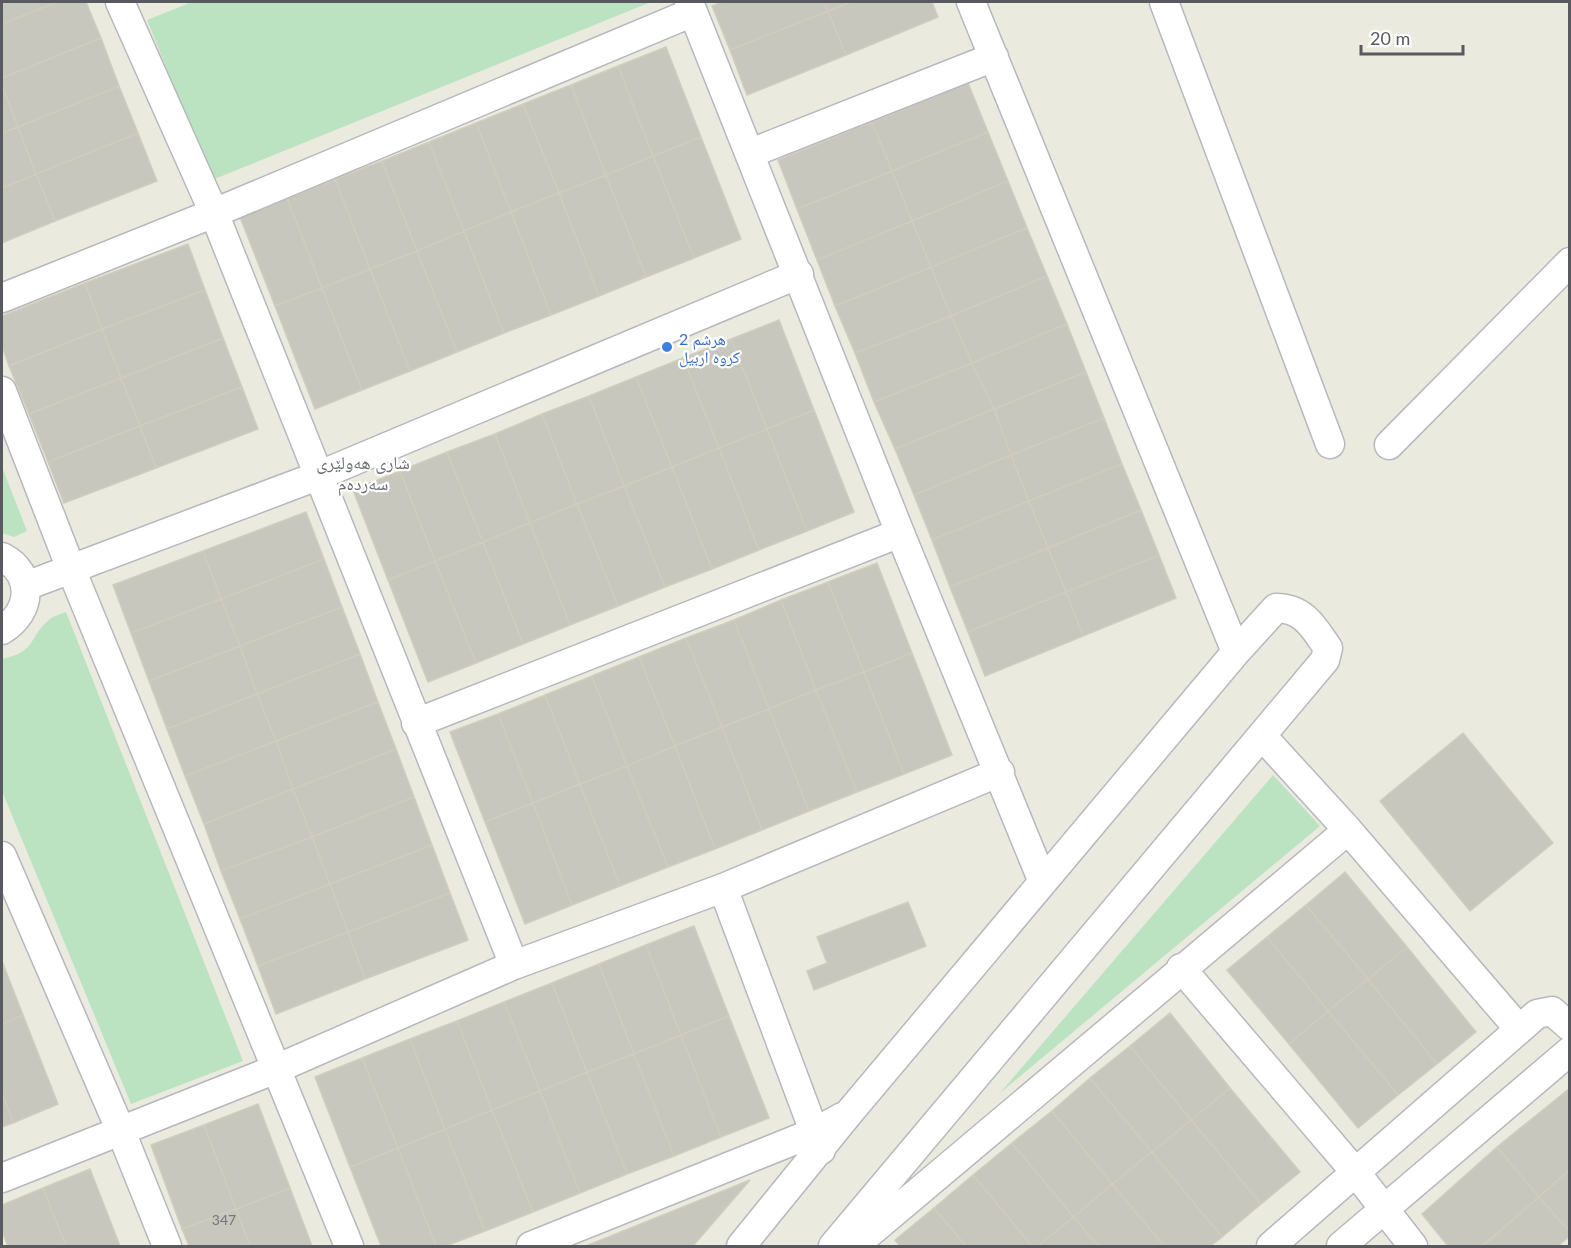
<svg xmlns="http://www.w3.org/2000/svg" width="1571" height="1248" font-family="Lato,'Noto Naskh Arabic',sans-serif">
	<rect width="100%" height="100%" fill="#ebeadf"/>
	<path fill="#bbe3c1" d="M 192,2 L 651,2 L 212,180 L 147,20 Z
		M 2,467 L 27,531 L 14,537 L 2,533 Z
		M 66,612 L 243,1061 L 131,1104 L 2,791 L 2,659 C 38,651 28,637 49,620 C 53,616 61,614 66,612 Z
		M 1273,775 L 1320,826 L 1000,1093 Z"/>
	<path fill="#c8c7be" stroke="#d0cdbd" stroke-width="1.5" d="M 2,2 L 57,2 L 2,24 Z
		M 57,2 L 86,2 L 101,38 L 2,78 L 2,24 Z
		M 722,2 L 824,2 L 828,11 L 730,50 L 712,6 Z
		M 824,2 L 851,2 L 828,11 Z
		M 851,2 L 932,2 L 938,17 L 846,55 L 828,11 Z
		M 828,11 L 846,55 L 747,95 L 730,50 Z
		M 101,38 L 119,86 L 18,127 L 2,86 L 2,78 Z
		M 666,47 L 701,137 L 653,156 L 618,66 Z
		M 618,66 L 653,156 L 606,175 L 571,85 Z
		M 968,83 L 988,132 L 892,171 L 872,122 Z
		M 571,85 L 606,175 L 559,193 L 523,104 Z
		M 2,86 L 18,127 L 2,133 Z
		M 119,86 L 138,133 L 36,174 L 18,127 Z
		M 523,104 L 559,193 L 511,212 L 476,123 Z
		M 872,122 L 892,171 L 797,209 L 778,160 Z
		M 476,123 L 511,212 L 464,231 L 429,142 Z
		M 18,127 L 36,174 L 2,188 L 2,133 Z
		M 988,132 L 1008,181 L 912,221 L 892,171 Z
		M 138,133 L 157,181 L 55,221 L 36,174 Z
		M 701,137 L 741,239 L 694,258 L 653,156 Z
		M 429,142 L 464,231 L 417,251 L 382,161 Z
		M 653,156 L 694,258 L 646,277 L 606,175 Z
		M 382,161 L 417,251 L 370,269 L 335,179 Z
		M 892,171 L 912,221 L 817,260 L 797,209 Z
		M 36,174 L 55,221 L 2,243 L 2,188 Z
		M 606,175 L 646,277 L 599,296 L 559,193 Z
		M 335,179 L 370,269 L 322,288 L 287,198 Z
		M 1008,181 L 1027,228 L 931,267 L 912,221 Z
		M 559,193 L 599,296 L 551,315 L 511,212 Z
		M 287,198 L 322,288 L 275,306 L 240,217 Z
		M 511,212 L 551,315 L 504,333 L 464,231 Z
		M 912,221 L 931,267 L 835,306 L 817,260 Z
		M 1027,228 L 1047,276 L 951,316 L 931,267 Z
		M 464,231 L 504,333 L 457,352 L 417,251 Z
		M 188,244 L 205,290 L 102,329 L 85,283 Z
		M 417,251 L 457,352 L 410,371 L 370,269 Z
		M 931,267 L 951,316 L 855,353 L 835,306 Z
		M 370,269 L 410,371 L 362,390 L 322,288 Z
		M 1047,276 L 1067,324 L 972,363 L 951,316 Z
		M 85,283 L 102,329 L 9,366 L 2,346 L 2,316 Z
		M 322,288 L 362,390 L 315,409 L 275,306 Z
		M 205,290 L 223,338 L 121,378 L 102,329 Z
		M 951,316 L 972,363 L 874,402 L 855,353 Z
		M 779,320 L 814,410 L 767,429 L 731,339 Z
		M 1067,324 L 1086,372 L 994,409 L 972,363 Z
		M 102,329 L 121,378 L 29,414 L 9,366 Z
		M 223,338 L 242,387 L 140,426 L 121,378 Z
		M 731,339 L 767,429 L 719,448 L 683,358 Z
		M 683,358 L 719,448 L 672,467 L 636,377 Z
		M 972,363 L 994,409 L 895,449 L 874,402 Z
		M 1086,372 L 1104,418 L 1011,455 L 994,409 Z
		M 636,377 L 672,467 L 624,486 L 589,396 Z
		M 121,378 L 140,426 L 48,462 L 29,414 Z
		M 242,387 L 258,429 L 156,468 L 140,426 Z
		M 589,396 L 624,486 L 577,504 L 542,414 Z
		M 994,409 L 1011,455 L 914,495 L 895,449 Z
		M 814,410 L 854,512 L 807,531 L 767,429 Z
		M 542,414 L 577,504 L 530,523 L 495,434 Z
		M 1104,418 L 1122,464 L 1029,501 L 1011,455 Z
		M 140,426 L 156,468 L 64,503 L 48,462 Z
		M 767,429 L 807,531 L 759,550 L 719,448 Z
		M 495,434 L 530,523 L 483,542 L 447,452 Z
		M 719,448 L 759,550 L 712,569 L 672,467 Z
		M 447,452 L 483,542 L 435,561 L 400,471 Z
		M 1011,455 L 1029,501 L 932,540 L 914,495 Z
		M 1122,464 L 1141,510 L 1048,548 L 1029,501 Z
		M 672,467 L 712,569 L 665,587 L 624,486 Z
		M 400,471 L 435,561 L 388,580 L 353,490 Z
		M 624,486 L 665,587 L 618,606 L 577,504 Z
		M 1029,501 L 1048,548 L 950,587 L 932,540 Z
		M 577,504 L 618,606 L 570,625 L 530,523 Z
		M 1141,510 L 1159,555 L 1066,592 L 1048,548 Z
		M 306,512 L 324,559 L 221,599 L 203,551 Z
		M 530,523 L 570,625 L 523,644 L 483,542 Z
		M 483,542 L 523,644 L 476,663 L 435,561 Z
		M 1048,548 L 1066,592 L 968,632 L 950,587 Z
		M 203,551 L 221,599 L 131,633 L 113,585 Z
		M 1159,555 L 1176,598 L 1083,636 L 1066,592 Z
		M 324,559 L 342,607 L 240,646 L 221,599 Z
		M 435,561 L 476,663 L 428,682 L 388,580 Z
		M 877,563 L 912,653 L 864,672 L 828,582 Z
		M 828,582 L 864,672 L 816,690 L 781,600 Z
		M 1066,592 L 1083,636 L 985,676 L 968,632 Z
		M 221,599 L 240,646 L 149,681 L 131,633 Z
		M 781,600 L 816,690 L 769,709 L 734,620 Z
		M 342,607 L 360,654 L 257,694 L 240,646 Z
		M 734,620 L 769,709 L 722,727 L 686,638 Z
		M 686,638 L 722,727 L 675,746 L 639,657 Z
		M 240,646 L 257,694 L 167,729 L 149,681 Z
		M 912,653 L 952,755 L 904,774 L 864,672 Z
		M 360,654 L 378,702 L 276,741 L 257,694 Z
		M 639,657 L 675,746 L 627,766 L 592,676 Z
		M 864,672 L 904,774 L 857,792 L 816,690 Z
		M 592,676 L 627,766 L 580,784 L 545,695 Z
		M 816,690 L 857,792 L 809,811 L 769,709 Z
		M 257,694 L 276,741 L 185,776 L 167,729 Z
		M 545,695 L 580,784 L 533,803 L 498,714 Z
		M 378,702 L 396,749 L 293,789 L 276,741 Z
		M 769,709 L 809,811 L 762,830 L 722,727 Z
		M 498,714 L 533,803 L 485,822 L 450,732 Z
		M 722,727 L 762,830 L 715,849 L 675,746 Z
		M 1463,733 L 1553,843 L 1470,911 L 1380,801 Z
		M 276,741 L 293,789 L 204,824 L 185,776 Z
		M 675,746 L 715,849 L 668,867 L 627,766 Z
		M 396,749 L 414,797 L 312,837 L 293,789 Z
		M 627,766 L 668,867 L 620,886 L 580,784 Z
		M 580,784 L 620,886 L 572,905 L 533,803 Z
		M 293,789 L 312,837 L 221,871 L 204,824 Z
		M 414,797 L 432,845 L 330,884 L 312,837 Z
		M 533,803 L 572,905 L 525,924 L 485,822 Z
		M 312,837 L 330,884 L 240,919 L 221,871 Z
		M 432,845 L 450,893 L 348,932 L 330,884 Z
		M 1345,872 L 1407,947 L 1368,979 L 1306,905 Z
		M 330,884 L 348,932 L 258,966 L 240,919 Z
		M 450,893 L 468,940 L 365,979 L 348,932 Z
		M 908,902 L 926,946 L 814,990 L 807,971 L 827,963 L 817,937 Z
		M 1306,905 L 1368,979 L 1328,1011 L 1267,937 Z
		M 694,926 L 729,1016 L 681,1035 L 646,945 Z
		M 348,932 L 365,979 L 276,1014 L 258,966 Z
		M 1267,937 L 1328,1011 L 1289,1044 L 1227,970 Z
		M 646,945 L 681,1035 L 634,1054 L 599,964 Z
		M 1407,947 L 1476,1032 L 1437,1064 L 1368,979 Z
		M 2,961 L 23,1015 L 2,1024 Z
		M 599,964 L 634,1054 L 587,1072 L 552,983 Z
		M 1368,979 L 1437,1064 L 1398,1095 L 1328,1011 Z
		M 552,983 L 587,1072 L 540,1091 L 504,1002 Z
		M 504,1002 L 540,1091 L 492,1110 L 457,1021 Z
		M 1328,1011 L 1398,1095 L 1358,1128 L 1289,1044 Z
		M 1170,1013 L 1230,1088 L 1191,1120 L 1130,1046 Z
		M 23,1015 L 58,1104 L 13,1123 L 2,1093 L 2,1024 Z
		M 729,1016 L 769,1118 L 721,1137 L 681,1035 Z
		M 457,1021 L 492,1110 L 445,1129 L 410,1039 Z
		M 681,1035 L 721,1137 L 674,1156 L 634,1054 Z
		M 410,1039 L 445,1129 L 398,1148 L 362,1058 Z
		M 1130,1046 L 1191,1120 L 1152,1152 L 1090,1078 Z
		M 634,1054 L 674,1156 L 627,1174 L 587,1072 Z
		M 362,1058 L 398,1148 L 350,1167 L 315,1077 Z
		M 587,1072 L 627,1174 L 580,1193 L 540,1091 Z
		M 1090,1078 L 1152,1152 L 1112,1184 L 1052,1111 Z
		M 1230,1088 L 1300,1172 L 1261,1204 L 1191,1120 Z
		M 1570,1088 L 1570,1169 L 1539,1197 L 1497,1147 Z
		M 540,1091 L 580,1193 L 533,1212 L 492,1110 Z
		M 2,1093 L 13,1123 L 2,1127 Z
		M 258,1104 L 290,1188 L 236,1209 L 204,1125 Z
		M 492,1110 L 533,1212 L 485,1231 L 445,1129 Z
		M 1052,1111 L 1112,1184 L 1074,1217 L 1012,1143 Z
		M 1191,1120 L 1261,1204 L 1222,1237 L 1152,1152 Z
		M 204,1125 L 236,1209 L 182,1229 L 151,1145 Z
		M 445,1129 L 485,1231 L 446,1246 L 436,1246 L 398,1148 Z
		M 1012,1143 L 1074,1217 L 1038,1246 L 1032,1246 L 973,1175 Z
		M 1497,1147 L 1539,1197 L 1482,1246 L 1448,1246 L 1422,1214 Z
		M 398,1148 L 436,1246 L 381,1246 L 350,1167 Z
		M 1152,1152 L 1222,1237 L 1210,1246 L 1164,1246 L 1112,1184 Z
		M 90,1169 L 120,1246 L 66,1246 L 43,1188 Z
		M 1570,1170 L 1570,1232 L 1539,1197 Z
		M 973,1175 L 1032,1246 L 966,1246 L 934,1208 Z
		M 750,1180 L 693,1246 L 586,1246 Z
		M 1112,1184 L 1164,1246 L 1098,1246 L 1074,1217 Z
		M 43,1188 L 66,1246 L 8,1246 L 2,1231 L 2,1205 Z
		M 290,1188 L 312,1246 L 250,1246 L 236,1209 Z
		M 1539,1197 L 1570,1232 L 1570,1236 L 1558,1246 L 1483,1246 Z
		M 934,1208 L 966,1246 L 900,1246 L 895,1240 Z
		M 236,1209 L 250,1246 L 189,1246 L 182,1229 Z
		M 1074,1217 L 1098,1246 L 1038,1246 Z"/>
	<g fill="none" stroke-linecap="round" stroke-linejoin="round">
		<defs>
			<path id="street" d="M 120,2 L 214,213 L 514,965
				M 689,2 L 900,533 L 1043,882
				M 971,2 L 1236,652
				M 1164,2 L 1330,444
				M 751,153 L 994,57
				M 2,298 L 214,213 L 693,12
				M 2,391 L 71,569 L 349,1246
				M 1389,445 L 1570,262
				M 2,557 C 35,574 32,612 2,630
				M 26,586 L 320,475 L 799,274
				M 416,723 L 900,533
				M 1262,736 L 1348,830 L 1519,1029
				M 2,856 L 120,1129 L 167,1246
				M 723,888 L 821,1150
				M 1181,968 L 1357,1174 L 1413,1246
				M 2,1178 L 276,1069 L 514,965 L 723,888 L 1000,772
				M 531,1246 L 815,1132 L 842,1117
				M 741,1246 L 849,1113 L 1236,652 L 1276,608 C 1304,608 1314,628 1328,648 L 1325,660 L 833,1246
				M 854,1246 L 1348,830
				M 1271,1246 L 1537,1014 L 1552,1011 L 1570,1027
				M 1341,1246 L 1570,1051"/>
		</defs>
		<use href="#street" stroke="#b7b8be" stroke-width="31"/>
		<use href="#street" stroke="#fff" stroke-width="28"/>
	</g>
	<circle fill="#3f7fe0" stroke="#fff" stroke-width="2" cx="667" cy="347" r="6"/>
	<g text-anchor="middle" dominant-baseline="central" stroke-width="4.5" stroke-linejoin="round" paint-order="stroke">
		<g font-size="14" fill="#747578">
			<text x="224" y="1219">347</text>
		</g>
		<g font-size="16" fill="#366cbe" stroke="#fff" text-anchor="start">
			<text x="679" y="338">هرشم 2<tspan x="679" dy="18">كروه اربيل</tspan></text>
		</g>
		<g font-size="18" fill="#696c72" stroke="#fff">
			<text x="363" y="462">شاری هه‌ولێری<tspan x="363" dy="21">سه‌رده‌م</tspan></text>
		</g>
	</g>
	<rect width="1571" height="1248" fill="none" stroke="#585a60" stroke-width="6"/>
	<path d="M1361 45v9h102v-9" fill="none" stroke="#585a60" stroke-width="3"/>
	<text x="1370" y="45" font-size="18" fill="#585a60" stroke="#ffffff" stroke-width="4.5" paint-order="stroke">20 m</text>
</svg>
